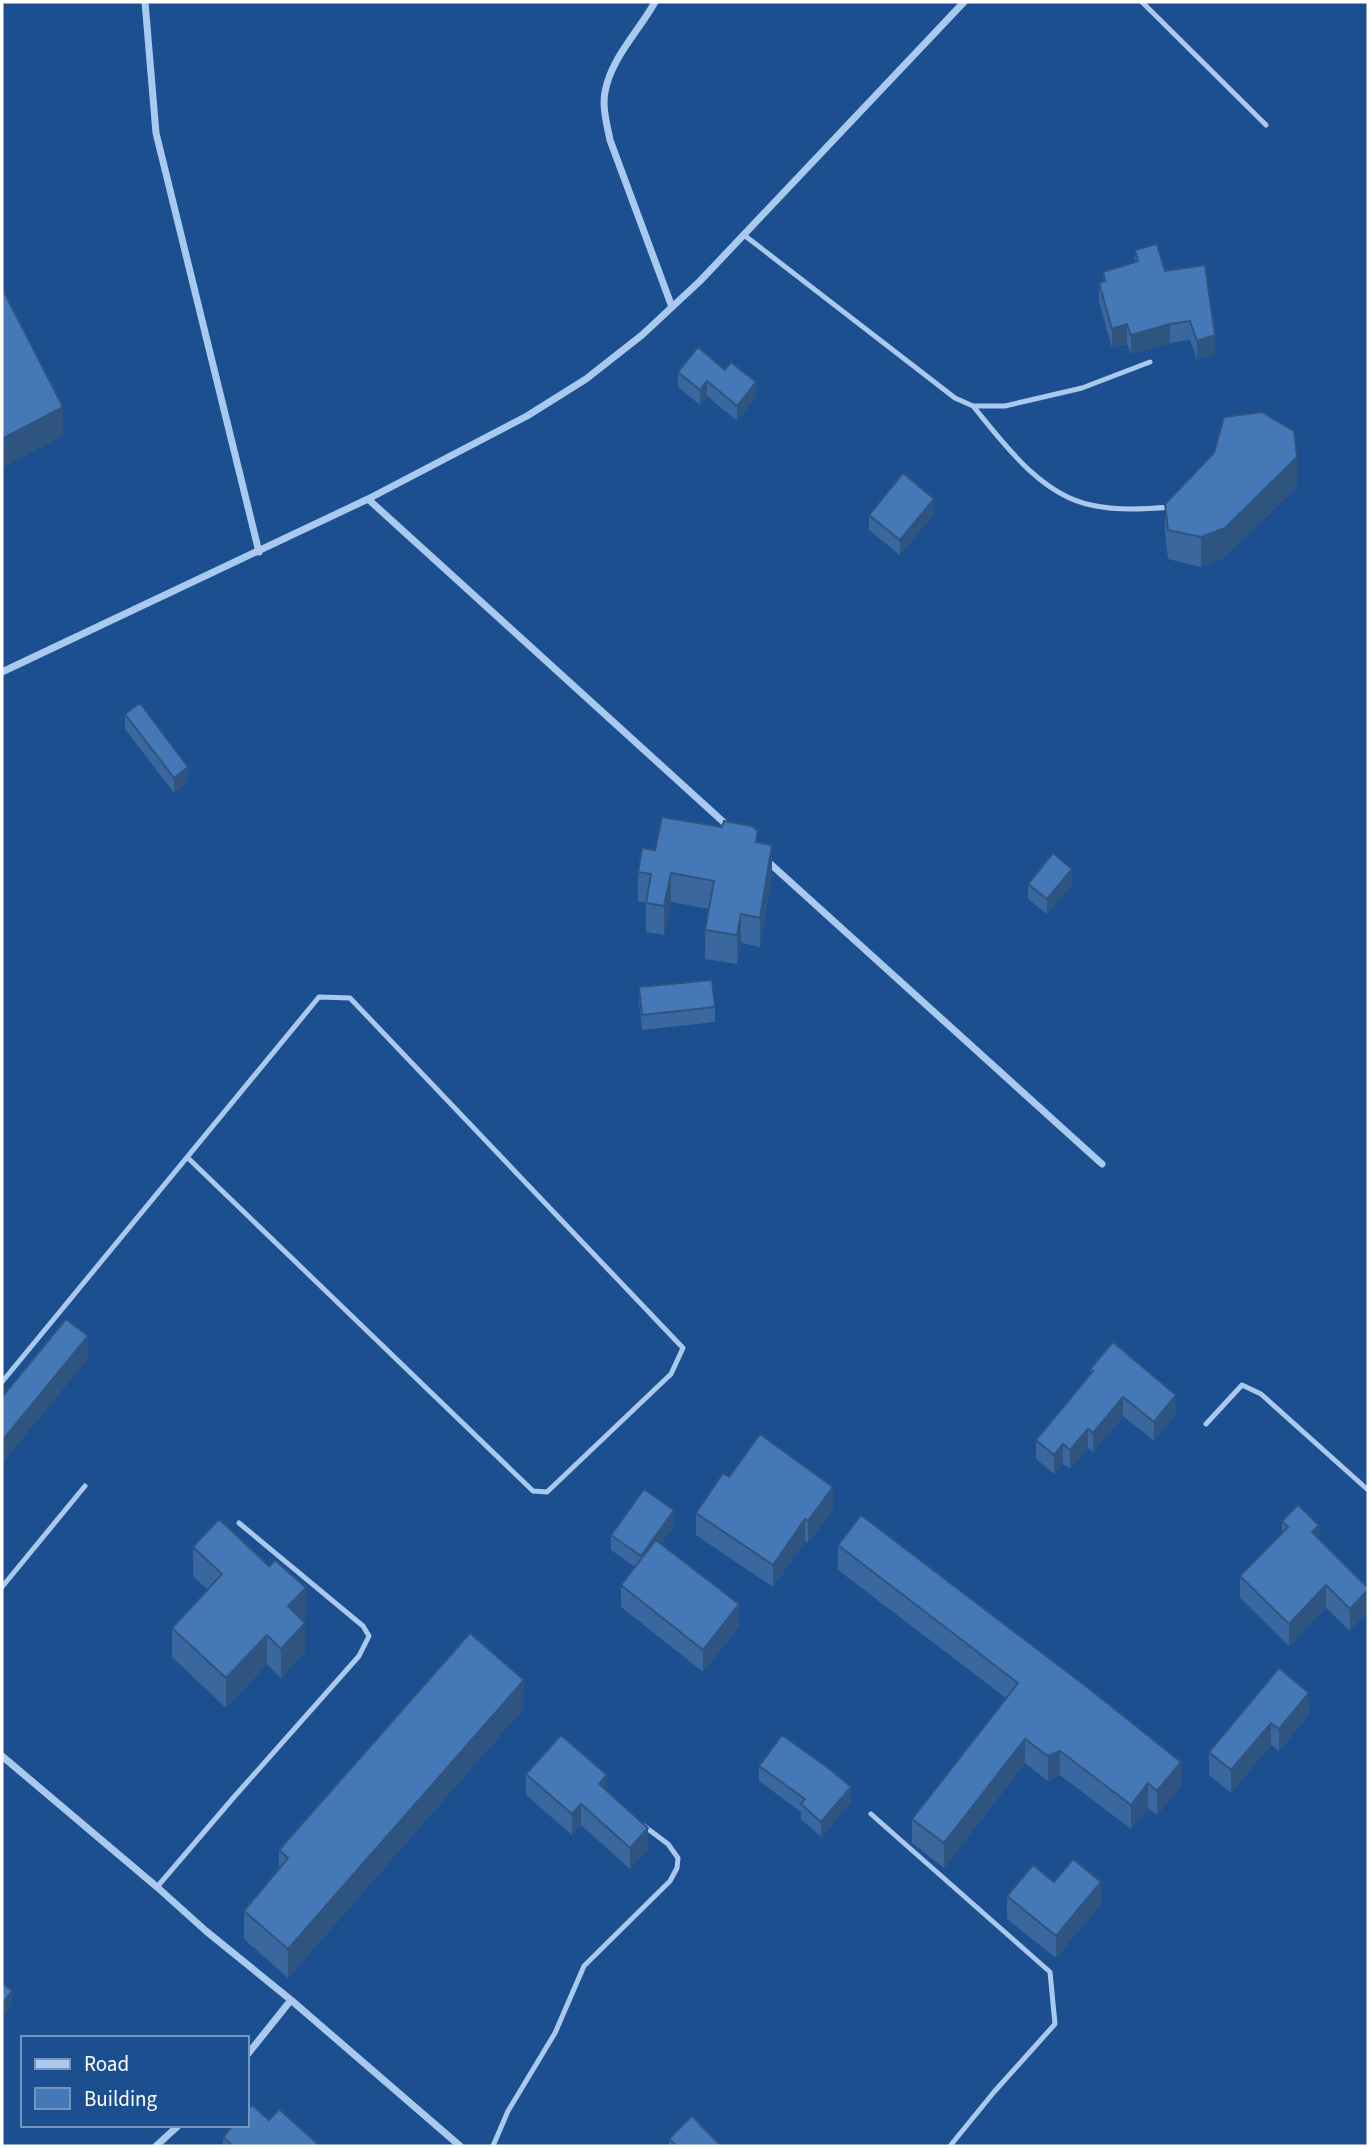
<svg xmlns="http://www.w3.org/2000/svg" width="1370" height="2148" font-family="'Source Sans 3',sans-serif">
	<rect width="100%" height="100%" fill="#1b4f8f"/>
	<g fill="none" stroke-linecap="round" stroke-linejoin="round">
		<path stroke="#a9c9ee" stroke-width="5" d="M 1142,2 L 1266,125
			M 744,235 L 955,398 L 973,406 L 1005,406 L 1082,388 L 1150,362
			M 973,406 C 1004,444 1041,495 1091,505 C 1118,511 1145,509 1172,507
			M 2,1382 L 319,997 L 350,998 L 683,1348 L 671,1374 L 547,1492 L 533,1491 L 187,1157
			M 1206,1424 L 1242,1385 L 1261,1394 L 1368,1490
			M 2,1587 L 85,1486
			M 871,1814 L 1050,1972 L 1055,2024 L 994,2092 L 950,2146
			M 157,1887 L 234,1797 L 359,1656 L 369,1636 L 363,1626 L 239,1523
			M 493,2146 L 508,2111 L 555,2033 L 584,1966 L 670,1881 L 677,1868 L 678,1858 L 668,1844 L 644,1826"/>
		<path stroke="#a9c9ee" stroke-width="7" d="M 145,2 L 156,133 L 259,552
			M 655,2 C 639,31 611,58 605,92 C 602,107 607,125 610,140 L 672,307
			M 368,499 L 730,828
			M 2,672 L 368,499 L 527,416 L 586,379 L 642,335 L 700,281 L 964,2
			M 765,859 L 1102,1164
			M 2,1756 L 157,1887 L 206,1931 L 291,2000 L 460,2146
			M 247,2055 L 291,2000
			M 156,2146 L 179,2125"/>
	</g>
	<path fill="#3a679d" d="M 1135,250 L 1165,271 L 1215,354 L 1197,360 L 1190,340 L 1170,343 L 1131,354 L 1127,344 L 1112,348 L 1099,302 L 1099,283 L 1103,281 L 1103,272 L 1135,262 Z
		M 678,372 L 756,397 L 737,421 L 707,396 L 700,405 L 678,387 Z
		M 1297,487 L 1225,557 L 1201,567 L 1168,559 L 1165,533 L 1165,504 Z
		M 934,514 L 900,555 L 869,530 L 869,515 Z
		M 125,714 L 188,782 L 174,793 L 125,729 Z
		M 758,842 L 772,874 L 760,947 L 741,943 L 737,964 L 705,959 L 705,930 L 709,909 L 671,902 L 664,935 L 646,932 L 646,903 L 638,901 L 638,872 L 655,850 Z
		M 1028,884 L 1072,884 L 1047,914 L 1028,899 Z
		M 639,987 L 715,1007 L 715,1022 L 642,1030 L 639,1002 Z
		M 1090,1369 L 1176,1414 L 1154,1441 L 1123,1416 L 1093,1452 L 1088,1448 L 1070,1469 L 1063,1464 L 1054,1474 L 1036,1459 L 1036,1440 L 1090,1374 Z
		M 729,1477 L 833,1509 L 808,1543 L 805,1541 L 773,1587 L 696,1535 L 696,1513 Z
		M 1282,1521 L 1319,1538 L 1368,1588 L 1350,1631 L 1326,1608 L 1289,1646 L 1240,1598 L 1240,1576 L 1282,1534 Z
		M 674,1525 L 661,1543 L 739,1627 L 703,1672 L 621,1607 L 621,1585 L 635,1567 L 611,1550 L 611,1535 Z
		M 838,1545 L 1181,1786 L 1157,1815 L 1148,1808 L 1131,1829 L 1060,1775 L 1048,1781 L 1025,1763 L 944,1868 L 912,1843 L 912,1819 L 1006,1698 L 838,1570 Z
		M 193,1547 L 306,1617 L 303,1620 L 305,1652 L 281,1678 L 267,1664 L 226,1708 L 172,1657 L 172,1628 L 208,1590 L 193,1576 Z
		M 1279,1668 L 1309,1715 L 1279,1751 L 1271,1745 L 1231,1793 L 1209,1775 L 1209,1752 Z
		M 524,1708 L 288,1978 L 244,1939 L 244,1911 L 279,1869 L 279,1850 Z
		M 759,1766 L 851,1802 L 821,1837 L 801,1819 L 801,1812 L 759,1781 Z
		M 526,1774 L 607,1792 L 648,1849 L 630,1869 L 581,1825 L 572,1835 L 526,1795 Z
		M 1054,1882 L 1101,1904 L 1056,1958 L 1007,1919 L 1007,1896 Z
		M 269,2120 L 320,2146 L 223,2146 L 223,2137 Z
		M 669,2139 L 721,2146 L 669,2146 Z"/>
	<path fill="#305480" d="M 1127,324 L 1127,344 L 1112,348 L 1112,329 Z
		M 1170,324 L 1170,343 L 1131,354 L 1131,335 Z
		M 1215,335 L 1215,354 L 1197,360 L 1197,341 Z
		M 707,381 L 707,396 L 700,405 L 700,390 Z
		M 756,382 L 756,397 L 737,421 L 737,406 Z
		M 63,407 L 63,436 L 2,468 L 2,439 Z
		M 1297,457 L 1297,487 L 1225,557 L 1201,567 L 1201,537 Z
		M 934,499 L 934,514 L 900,555 L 900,540 Z
		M 188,767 L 188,782 L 174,793 L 174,778 Z
		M 772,845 L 772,874 L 760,947 L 760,918 Z
		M 1072,869 L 1072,884 L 1047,914 L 1047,899 Z
		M 671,873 L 671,902 L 664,935 L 664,906 Z
		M 741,914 L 741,943 L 737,964 L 737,935 Z
		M 88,1336 L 88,1359 L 2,1464 L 2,1441 Z
		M 1176,1395 L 1176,1414 L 1154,1441 L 1154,1422 Z
		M 1123,1397 L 1123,1416 L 1093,1452 L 1093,1433 Z
		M 1088,1429 L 1088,1448 L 1070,1469 L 1070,1450 Z
		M 1063,1444 L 1063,1464 L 1054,1474 L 1054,1455 Z
		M 833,1487 L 833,1509 L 808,1543 L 808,1521 Z
		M 674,1510 L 674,1525 L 641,1571 L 641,1556 Z
		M 805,1519 L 805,1541 L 773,1587 L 773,1565 Z
		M 1319,1525 L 1319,1548 L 1312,1532 Z
		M 1326,1585 L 1326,1608 L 1289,1646 L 1289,1624 Z
		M 306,1588 L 306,1617 L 288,1636 L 288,1606 Z
		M 1368,1590 L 1368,1612 L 1350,1631 L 1350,1609 Z
		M 739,1604 L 739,1627 L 703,1672 L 703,1650 Z
		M 305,1623 L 305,1652 L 281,1678 L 281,1649 Z
		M 267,1635 L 267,1664 L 226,1708 L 226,1678 Z
		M 524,1680 L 524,1708 L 288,1978 L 288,1949 Z
		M 1309,1693 L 1309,1715 L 1279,1751 L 1279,1729 Z
		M 1271,1723 L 1271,1745 L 1231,1793 L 1231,1770 Z
		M 1025,1739 L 1025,1763 L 944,1868 L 944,1843 Z
		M 1060,1751 L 1060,1775 L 1048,1781 L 1048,1756 Z
		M 1181,1762 L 1181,1786 L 1157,1815 L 1157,1791 Z
		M 607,1775 L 607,1796 L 599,1784 Z
		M 1148,1783 L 1148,1808 L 1131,1829 L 1131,1805 Z
		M 851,1787 L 851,1802 L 821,1837 L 821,1822 Z
		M 581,1804 L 581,1825 L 572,1835 L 572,1814 Z
		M 648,1828 L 648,1849 L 630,1869 L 630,1848 Z
		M 1101,1882 L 1101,1904 L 1056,1958 L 1056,1936 Z
		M 12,1991 L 12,2006 L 2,2019 L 2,2004 Z"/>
	<path fill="#4478b7" stroke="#305480" stroke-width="2" d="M 1157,244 L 1165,271 L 1205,265 L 1215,335 L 1197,341 L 1190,321 L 1170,324 L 1131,335 L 1127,324 L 1112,329 L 1099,283 L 1105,281 L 1103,272 L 1138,261 L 1135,250 Z
		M 2,288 L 63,407 L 2,439 Z
		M 698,347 L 725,370 L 731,362 L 756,382 L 737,406 L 707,381 L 700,390 L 678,372 Z
		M 1262,412 L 1294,431 L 1297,457 L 1225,528 L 1201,537 L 1168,530 L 1165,504 L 1214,453 L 1224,417 Z
		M 903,473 L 934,499 L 900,540 L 869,515 Z
		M 140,703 L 188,767 L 174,778 L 125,714 Z
		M 662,817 L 722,827 L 724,821 L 752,826 L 758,831 L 756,842 L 772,845 L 760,918 L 741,914 L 737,935 L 705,930 L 714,881 L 671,873 L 664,906 L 646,903 L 651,874 L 638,872 L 642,848 L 655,850 Z
		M 1053,853 L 1072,869 L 1047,899 L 1028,884 Z
		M 712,980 L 715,1007 L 642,1015 L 639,987 Z
		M 66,1319 L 88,1336 L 2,1441 L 2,1397 Z
		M 1113,1342 L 1176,1395 L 1154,1422 L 1123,1397 L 1093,1433 L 1088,1429 L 1070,1450 L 1063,1444 L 1054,1455 L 1036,1440 L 1093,1371 L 1090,1369 Z
		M 760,1434 L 833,1487 L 808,1521 L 805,1519 L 773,1565 L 696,1513 L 723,1473 L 729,1477 Z
		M 644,1489 L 674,1510 L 641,1556 L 611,1535 Z
		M 1298,1505 L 1319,1525 L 1312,1532 L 1368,1588 L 1368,1590 L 1350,1609 L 1326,1585 L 1289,1624 L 1240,1576 L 1288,1527 L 1282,1521 Z
		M 861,1515 L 1091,1690 L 1181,1762 L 1157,1791 L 1148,1783 L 1131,1805 L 1060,1751 L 1048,1756 L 1025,1739 L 944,1843 L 912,1819 L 1018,1683 L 838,1545 Z
		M 219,1519 L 269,1566 L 275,1560 L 306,1588 L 288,1606 L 305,1623 L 281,1649 L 267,1635 L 226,1678 L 172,1628 L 222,1574 L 193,1547 Z
		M 656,1540 L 739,1604 L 703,1650 L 621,1585 Z
		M 470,1633 L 524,1680 L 288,1949 L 244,1911 L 288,1858 L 279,1850 Z
		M 1279,1668 L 1309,1693 L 1279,1729 L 1271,1723 L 1231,1770 L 1209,1752 Z
		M 561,1735 L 607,1775 L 599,1784 L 648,1828 L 630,1848 L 581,1804 L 572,1814 L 526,1774 Z
		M 782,1735 L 831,1770 L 851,1787 L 821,1822 L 801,1804 L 805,1799 L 759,1766 Z
		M 1073,1859 L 1101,1882 L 1056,1936 L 1007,1896 L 1033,1865 L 1054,1882 Z
		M 2,1983 L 12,1991 L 2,2004 Z
		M 252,2105 L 269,2120 L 279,2109 L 320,2146 L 233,2146 L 223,2137 L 233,2125 L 247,2125 L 247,2110 Z
		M 692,2116 L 721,2146 L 677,2146 L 669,2139 Z"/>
	<rect width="1370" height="2148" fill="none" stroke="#ffffff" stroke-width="7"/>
	<rect x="21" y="2036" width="228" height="91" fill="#1b4f8f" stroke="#7695bc" stroke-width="2"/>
	<rect x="35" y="2059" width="35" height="10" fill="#a9c9ee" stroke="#7695bc" stroke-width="2"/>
	<text x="84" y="2071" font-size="21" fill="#ffffff">Road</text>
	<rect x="35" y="2088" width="35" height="21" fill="#4478b7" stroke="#7695bc" stroke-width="2"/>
	<text x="84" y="2106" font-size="21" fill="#ffffff">Building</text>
</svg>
